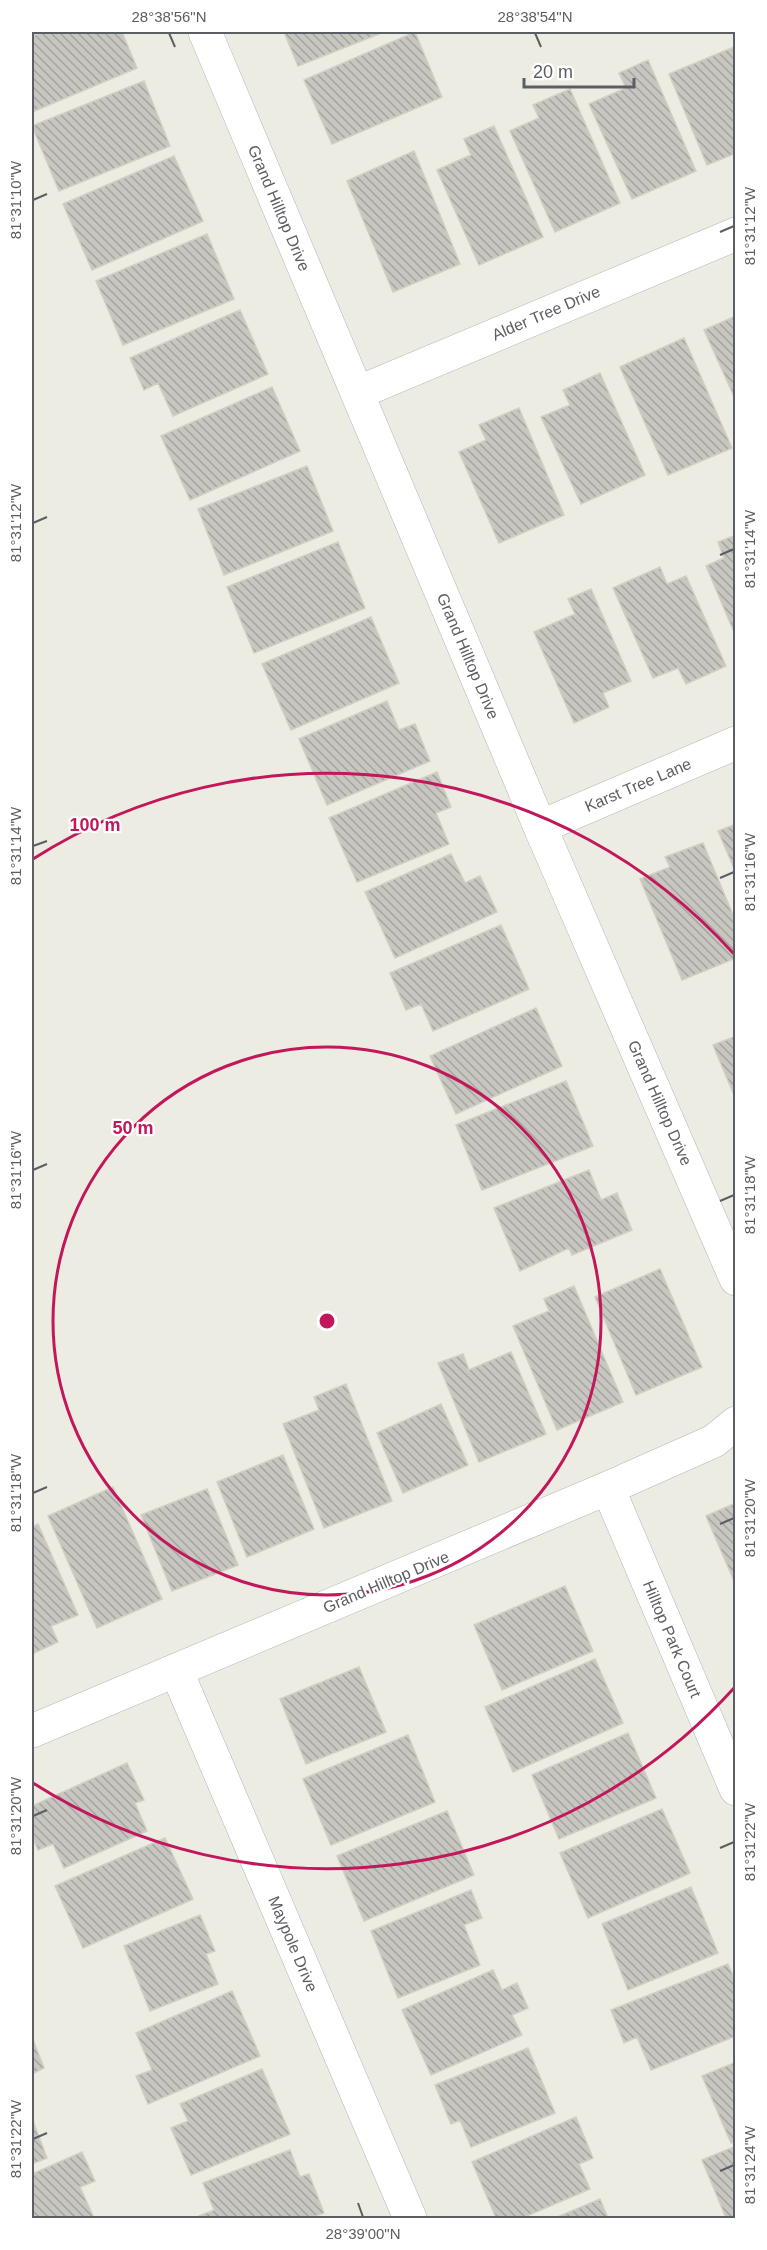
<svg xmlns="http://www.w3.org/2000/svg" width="767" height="2250" font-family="Helvetica,sans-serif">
	<defs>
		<pattern id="building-back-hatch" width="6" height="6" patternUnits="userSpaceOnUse" patternTransform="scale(1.5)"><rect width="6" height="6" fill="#c8c6c0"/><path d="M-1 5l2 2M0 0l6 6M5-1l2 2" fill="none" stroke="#a5a4a0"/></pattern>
	</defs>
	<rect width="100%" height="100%" fill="#edece3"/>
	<path fill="url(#building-back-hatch)" stroke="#d2cfc1" stroke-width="1.5" d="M 43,32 L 122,32 L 137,68 L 32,112 L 32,36 Z
		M 284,32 L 384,32 L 298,66 Z
		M 415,32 L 442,97 L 332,144 L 304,80 Z
		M 734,47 L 736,52 L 736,153 L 707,165 L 669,74 Z
		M 648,60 L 696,171 L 632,199 L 589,104 L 626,88 L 619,73 Z
		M 144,81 L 170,146 L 59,191 L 32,126 Z
		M 570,89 L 620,203 L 555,232 L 510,131 L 539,118 L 533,105 Z
		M 494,126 L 543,237 L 479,265 L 437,170 L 471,155 L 464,139 Z
		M 414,151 L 460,264 L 393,292 L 347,181 Z
		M 174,156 L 203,221 L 92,270 L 63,204 Z
		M 207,234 L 234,299 L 123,345 L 96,281 Z
		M 240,310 L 268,374 L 173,416 L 158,383 L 144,390 L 130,358 Z
		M 736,316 L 736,401 L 704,330 Z
		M 684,338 L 732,448 L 668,475 L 620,367 Z
		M 600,373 L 645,475 L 581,504 L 541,417 L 570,405 L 563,390 Z
		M 272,387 L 300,451 L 190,500 L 161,436 Z
		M 519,408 L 564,515 L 499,543 L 459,452 L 486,440 L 479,425 Z
		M 307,466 L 333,531 L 224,575 L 198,509 Z
		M 736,535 L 736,637 L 706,566 L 724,558 L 718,542 Z
		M 338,542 L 365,608 L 254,653 L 227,587 Z
		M 660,567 L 667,584 L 686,576 L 726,666 L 686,684 L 678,668 L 653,678 L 613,588 Z
		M 591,589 L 631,681 L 603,693 L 609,707 L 574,723 L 534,632 L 575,614 L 568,599 Z
		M 371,617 L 399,683 L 291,730 L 262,664 Z
		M 387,701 L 399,730 L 415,724 L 430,761 L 327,805 L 299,739 Z
		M 437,772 L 451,807 L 436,813 L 449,844 L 357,882 L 329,818 Z
		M 736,824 L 736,873 L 718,831 Z
		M 703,843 L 736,922 L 736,958 L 682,980 L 640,879 L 670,867 L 665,857 Z
		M 451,854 L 465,883 L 480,876 L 497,912 L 395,958 L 365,892 Z
		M 501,925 L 529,989 L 433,1031 L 421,1004 L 406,1010 L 390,973 Z
		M 536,1008 L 562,1066 L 456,1114 L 430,1056 Z
		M 736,1036 L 736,1100 L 713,1045 Z
		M 566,1081 L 593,1146 L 482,1190 L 456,1125 Z
		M 589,1170 L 601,1200 L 617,1193 L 632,1230 L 572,1255 L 569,1248 L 520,1271 L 494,1208 Z
		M 660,1269 L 702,1367 L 636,1395 L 595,1297 Z
		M 574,1286 L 623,1402 L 557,1430 L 513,1326 L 549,1311 L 544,1299 Z
		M 511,1352 L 546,1434 L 479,1462 L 438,1363 L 463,1354 L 469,1370 Z
		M 346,1384 L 392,1501 L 324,1528 L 283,1424 L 319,1410 L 314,1397 Z
		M 441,1404 L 468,1465 L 403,1493 L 377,1433 Z
		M 283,1455 L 314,1529 L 247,1557 L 217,1482 Z
		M 113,1487 L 162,1599 L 97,1628 L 48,1516 Z
		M 207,1489 L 238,1565 L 172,1591 L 141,1515 Z
		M 736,1503 L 736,1580 L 734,1581 L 706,1516 Z
		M 38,1524 L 78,1615 L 51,1626 L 58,1642 L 32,1654 L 32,1527 Z
		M 565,1586 L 593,1651 L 502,1690 L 474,1625 Z
		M 595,1659 L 623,1723 L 513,1772 L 485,1707 Z
		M 359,1667 L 386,1732 L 306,1764 L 280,1699 Z
		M 628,1733 L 656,1798 L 559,1839 L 532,1775 Z
		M 408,1735 L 435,1802 L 331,1845 L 303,1779 Z
		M 127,1763 L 144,1800 L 135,1803 L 147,1831 L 64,1868 L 53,1844 L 38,1850 L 32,1836 L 32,1806 Z
		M 662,1809 L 690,1873 L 588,1918 L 560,1853 Z
		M 447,1811 L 474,1875 L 364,1921 L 337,1856 Z
		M 165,1838 L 193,1899 L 83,1948 L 55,1886 Z
		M 691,1887 L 718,1953 L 628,1990 L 602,1924 Z
		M 471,1890 L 482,1918 L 464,1925 L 480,1965 L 398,1998 L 371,1931 Z
		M 200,1915 L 215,1951 L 206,1954 L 218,1984 L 150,2011 L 124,1946 Z
		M 728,1964 L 736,1982 L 736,2036 L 651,2070 L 637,2037 L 624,2043 L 611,2010 Z
		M 493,1970 L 502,1990 L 517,1983 L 528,2008 L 512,2015 L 522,2035 L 431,2075 L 402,2010 Z
		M 232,1991 L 260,2056 L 148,2104 L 136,2076 L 152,2070 L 136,2033 Z
		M 32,2037 L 44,2068 L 32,2074 Z
		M 528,2048 L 555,2113 L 471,2147 L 460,2120 L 451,2124 L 435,2085 Z
		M 736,2062 L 736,2141 L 731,2143 L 702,2076 Z
		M 262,2069 L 290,2134 L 191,2175 L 171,2128 L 188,2121 L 180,2104 Z
		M 576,2117 L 593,2158 L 579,2164 L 590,2189 L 522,2218 L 496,2218 L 472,2162 Z
		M 32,2118 L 47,2158 L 32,2164 Z
		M 736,2146 L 736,2218 L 726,2218 L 702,2160 Z
		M 290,2150 L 300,2177 L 309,2174 L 324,2213 L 310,2218 L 200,2218 L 199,2216 L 214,2210 L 203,2183 Z
		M 82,2152 L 95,2181 L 80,2187 L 94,2218 L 32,2218 L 32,2174 Z
		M 600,2199 L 608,2218 L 555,2218 Z"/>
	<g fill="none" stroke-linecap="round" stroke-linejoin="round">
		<defs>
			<path id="street" d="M 205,32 L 540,827 L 736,1279
				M 357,393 L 736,234
				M 540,827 L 736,743
				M 608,1488 L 736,1789
				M 176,1670 L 410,2218
				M 32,1731 L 608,1488 L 714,1441 L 736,1423"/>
		</defs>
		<use href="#street" stroke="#b3b5ba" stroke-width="34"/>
		<use href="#street" stroke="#fff" stroke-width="33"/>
	</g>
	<path fill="none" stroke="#5b5e63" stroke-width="2" d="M 169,33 L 175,47M 535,33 L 541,47M 33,200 L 47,194M 720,232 L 734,226M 33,523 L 47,517M 720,555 L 734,549M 33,846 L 47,841M 720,878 L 734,872M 33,1170 L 47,1164M 720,1201 L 734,1195M 33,1493 L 47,1487M 720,1524 L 734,1518M 33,1816 L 47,1810M 720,1848 L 734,1842M 33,2139 L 47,2133M 720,2171 L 734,2165M 358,2203 L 363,2217"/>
	<g fill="none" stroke="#c2185b" stroke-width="3">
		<circle cx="327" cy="1321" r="274"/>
		<path d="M734 1688A548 548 0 0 1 33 1783M33 859A548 548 0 0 1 734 954"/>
	</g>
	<g text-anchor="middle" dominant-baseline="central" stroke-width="4.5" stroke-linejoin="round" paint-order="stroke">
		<g font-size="16" fill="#5b5e63" stroke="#fff">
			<text transform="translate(279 208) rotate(67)">Grand Hilltop Drive</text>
			<text transform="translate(546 313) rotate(-23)">Alder Tree Drive</text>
			<text transform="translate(468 656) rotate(67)">Grand Hilltop Drive</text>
			<text transform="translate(638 785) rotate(-23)">Karst Tree Lane</text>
			<text transform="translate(660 1103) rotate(66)">Grand Hilltop Drive</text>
			<text transform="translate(386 1582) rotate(-23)">Grand Hilltop Drive</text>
			<text transform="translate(672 1639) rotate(67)">Hilltop Park Court</text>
			<text transform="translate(293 1944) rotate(67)">Maypole Drive</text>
		</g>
	</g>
	<circle cx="327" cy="1321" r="9" fill="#c2185b" stroke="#fff" stroke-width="3"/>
	<g font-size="18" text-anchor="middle" font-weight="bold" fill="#c2185b" stroke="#fff" stroke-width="4.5" stroke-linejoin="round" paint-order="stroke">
		<text x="95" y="831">100 m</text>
		<text x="133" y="1134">50 m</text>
	</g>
	<rect width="767" height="2250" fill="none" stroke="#ffffff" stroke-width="66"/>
	<path d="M524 78v9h110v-9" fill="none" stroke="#5b5e63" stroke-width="3"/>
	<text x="533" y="78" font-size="18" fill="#5b5e63" stroke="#ffffff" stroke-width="4.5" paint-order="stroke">20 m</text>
	<rect x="33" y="33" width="701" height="2184" fill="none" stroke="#5b5e63" stroke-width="2"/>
	<g font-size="15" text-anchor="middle" fill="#5b5e63">
		<text x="169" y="22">28°38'56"N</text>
		<text x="535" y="22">28°38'54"N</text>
		<text transform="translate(16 200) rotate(-90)" y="5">81°31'10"W</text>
		<text transform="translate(750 226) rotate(-90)" y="5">81°31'12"W</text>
		<text transform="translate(16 523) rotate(-90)" y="5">81°31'12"W</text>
		<text transform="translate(750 549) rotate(-90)" y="5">81°31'14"W</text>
		<text transform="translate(16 846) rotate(-90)" y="5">81°31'14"W</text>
		<text transform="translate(750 872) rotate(-90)" y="5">81°31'16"W</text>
		<text transform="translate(16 1170) rotate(-90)" y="5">81°31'16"W</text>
		<text transform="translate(750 1195) rotate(-90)" y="5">81°31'18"W</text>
		<text transform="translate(16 1493) rotate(-90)" y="5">81°31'18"W</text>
		<text transform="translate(750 1518) rotate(-90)" y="5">81°31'20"W</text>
		<text transform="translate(16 1816) rotate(-90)" y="5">81°31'20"W</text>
		<text transform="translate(750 1842) rotate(-90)" y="5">81°31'22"W</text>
		<text transform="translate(16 2139) rotate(-90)" y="5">81°31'22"W</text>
		<text transform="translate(750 2165) rotate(-90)" y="5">81°31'24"W</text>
		<text x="363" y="2239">28°39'00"N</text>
	</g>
</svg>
